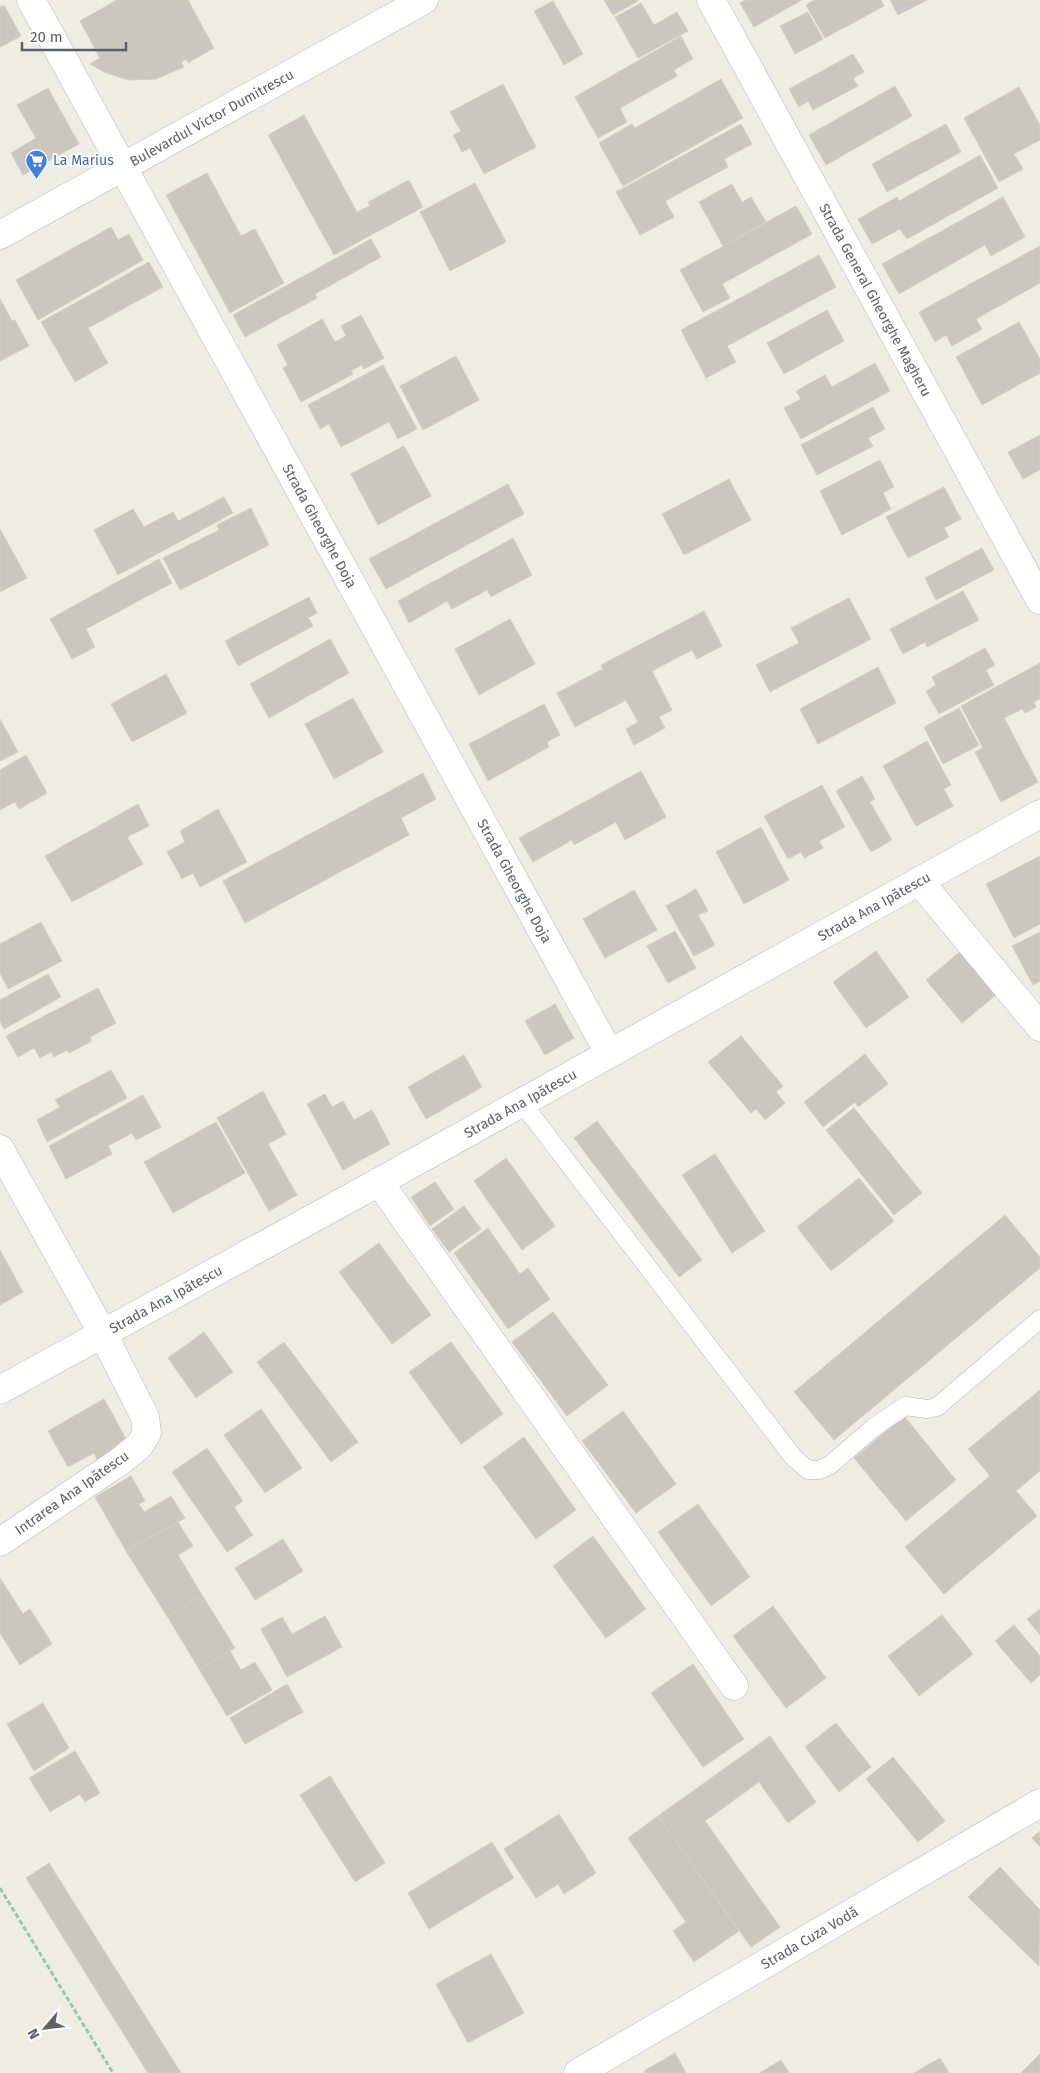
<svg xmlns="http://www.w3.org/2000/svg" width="1040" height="2073" font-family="'Fira Sans',sans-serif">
	<rect width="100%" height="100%" fill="#eeede4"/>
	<path fill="#cac7c1" stroke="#d3cfc2" d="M 117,0 L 188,0 L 214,48 L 188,63 L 186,59 L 181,62 L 184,67 L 156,79 L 128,80 L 104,72 L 90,64 L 100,58 L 80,21 Z
		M 604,0 L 638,0 L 638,1 L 613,15 Z
		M 745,0 L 802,0 L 754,27 L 740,3 Z
		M 814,0 L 881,0 L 884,6 L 825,38 L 806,5 Z
		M 890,0 L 927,0 L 898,15 Z
		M 553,1 L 583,54 L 564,65 L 534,11 Z
		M 641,3 L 654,25 L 677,12 L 688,31 L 638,58 L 615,17 Z
		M 4,5 L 21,36 L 0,47 L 0,7 Z
		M 808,12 L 823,39 L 795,54 L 780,26 Z
		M 681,36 L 693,59 L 674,70 L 677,76 L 620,108 L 627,122 L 598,138 L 575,97 Z
		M 853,54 L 864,72 L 853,78 L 858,86 L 813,110 L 808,101 L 799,107 L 789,89 Z
		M 721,79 L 743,118 L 623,186 L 599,143 L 632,124 L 635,128 Z
		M 503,84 L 536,147 L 484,174 L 470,148 L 462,152 L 453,135 L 461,131 L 450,112 Z
		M 895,86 L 912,116 L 826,165 L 809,135 Z
		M 1019,87 L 1040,125 L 1040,140 L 1014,154 L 1023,169 L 999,182 L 964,118 Z
		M 48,88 L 79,144 L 23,175 L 11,153 L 36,138 L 17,105 Z
		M 304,115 L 357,212 L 370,206 L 368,202 L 409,180 L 423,207 L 334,255 L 268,135 Z
		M 741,124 L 752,144 L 724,159 L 728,167 L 665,201 L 674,217 L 640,235 L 616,192 Z
		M 946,124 L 961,152 L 887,192 L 872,164 Z
		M 980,155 L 998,188 L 907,239 L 900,229 L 872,244 L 858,219 L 897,197 L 899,201 Z
		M 207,173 L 241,236 L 255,229 L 284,283 L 230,313 L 166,195 Z
		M 475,183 L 506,242 L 450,271 L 420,212 Z
		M 732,184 L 742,202 L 751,197 L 766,222 L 723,246 L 699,202 Z
		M 1003,197 L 1025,237 L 991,256 L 985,245 L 899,294 L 882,264 Z
		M 796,206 L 812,234 L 722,284 L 730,298 L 703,312 L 680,270 Z
		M 111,227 L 118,240 L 129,234 L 143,260 L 38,320 L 16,280 Z
		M 371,239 L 381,257 L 315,294 L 317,298 L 245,337 L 233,315 Z
		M 1040,246 L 1040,283 L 976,319 L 982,329 L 952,346 L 946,335 L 935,342 L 919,312 Z
		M 819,255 L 836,287 L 727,346 L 736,362 L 706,378 L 681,330 Z
		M 149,262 L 163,287 L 88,328 L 108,363 L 75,382 L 41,322 Z
		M 0,299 L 12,321 L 15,320 L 29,346 L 0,361 Z
		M 827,310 L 844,341 L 784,374 L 767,343 Z
		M 361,315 L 384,358 L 364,369 L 362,365 L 351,371 L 353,374 L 301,402 L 283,368 L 288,365 L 277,345 L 322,319 L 335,342 L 346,336 L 341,326 Z
		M 1019,322 L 1040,359 L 1040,373 L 982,405 L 956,357 Z
		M 456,356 L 479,400 L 423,430 L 400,386 Z
		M 875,363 L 890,391 L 801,439 L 784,408 L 801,399 L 796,391 L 825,375 L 832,387 Z
		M 383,365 L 417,429 L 398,439 L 389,422 L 341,447 L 329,424 L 320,429 L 308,405 Z
		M 873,407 L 885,429 L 868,438 L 873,446 L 817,475 L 801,445 Z
		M 1040,435 L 1040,470 L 1023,479 L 1008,452 Z
		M 404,446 L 431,496 L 378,525 L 351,474 Z
		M 880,460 L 894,487 L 883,493 L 891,509 L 842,535 L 820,491 Z
		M 729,479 L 751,520 L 684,555 L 662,514 Z
		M 508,484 L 524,514 L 386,589 L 369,559 Z
		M 944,487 L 961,519 L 944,528 L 949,537 L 908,558 L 886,517 Z
		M 224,497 L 233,513 L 118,575 L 94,530 L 133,509 L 144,527 L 173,512 L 178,521 Z
		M 251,508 L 269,545 L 180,590 L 163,558 L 219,530 L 217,525 Z
		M 0,529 L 27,578 L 0,592 Z
		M 513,538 L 532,575 L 491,597 L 487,590 L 452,609 L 447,601 L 409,623 L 398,601 Z
		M 982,548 L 994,570 L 936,600 L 925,578 Z
		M 159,559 L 172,583 L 86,629 L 95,647 L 72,659 L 50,619 Z
		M 963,591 L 979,620 L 927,647 L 925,642 L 903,654 L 890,629 Z
		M 309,597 L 317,613 L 308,618 L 313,626 L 238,666 L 225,641 Z
		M 849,598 L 871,639 L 770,692 L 756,665 L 799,643 L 791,628 Z
		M 704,611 L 722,646 L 697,659 L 692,650 L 652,671 L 672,710 L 659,717 L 665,728 L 634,745 L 626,729 L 638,722 L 626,700 L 575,727 L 557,693 L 603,669 L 601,665 Z
		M 510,619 L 535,664 L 479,695 L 455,649 Z
		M 330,639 L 349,673 L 269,718 L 250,684 Z
		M 985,648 L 995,665 L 986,670 L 994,685 L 939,714 L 926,691 L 936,685 L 932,677 Z
		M 1040,663 L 1040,699 L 1034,702 L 1036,707 L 1025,713 L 1022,709 L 1004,718 L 1038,782 L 1001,802 L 975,752 L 983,748 L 961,706 Z
		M 878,667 L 896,703 L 818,744 L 800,709 Z
		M 166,674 L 187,713 L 132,742 L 111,704 Z
		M 353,698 L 383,752 L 334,779 L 305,724 Z
		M 544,704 L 560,735 L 547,742 L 549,747 L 488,781 L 469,744 Z
		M 959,708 L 979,745 L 943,764 L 924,727 Z
		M 0,719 L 18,752 L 0,761 Z
		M 927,741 L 951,785 L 944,789 L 953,806 L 916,826 L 883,766 Z
		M 26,755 L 47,793 L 19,809 L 15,802 L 0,810 L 0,770 Z
		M 641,771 L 666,817 L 625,840 L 616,822 L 574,845 L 572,840 L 533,862 L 519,838 Z
		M 423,773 L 436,799 L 401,818 L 409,835 L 245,923 L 223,881 Z
		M 862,776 L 875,799 L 870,802 L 892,840 L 871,852 L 836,791 Z
		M 822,785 L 845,827 L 819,841 L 823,848 L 804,858 L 801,852 L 788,859 L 764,816 Z
		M 138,804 L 149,826 L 127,837 L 143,864 L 72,902 L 45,856 Z
		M 218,809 L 247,862 L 200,887 L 193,873 L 182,879 L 167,852 L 185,842 L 180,831 Z
		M 761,827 L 789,880 L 744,904 L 716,852 Z
		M 1040,856 L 1040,924 L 1014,938 L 986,884 Z
		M 696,889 L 708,911 L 698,915 L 715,945 L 694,956 L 666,906 Z
		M 634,890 L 657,930 L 605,958 L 583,919 Z
		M 41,922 L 62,961 L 8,989 L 0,973 L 0,944 Z
		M 675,931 L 696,968 L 668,983 L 647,946 Z
		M 1040,932 L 1040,981 L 1033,985 L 1012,946 Z
		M 966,947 L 1002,990 L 962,1023 L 926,980 Z
		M 876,951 L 909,997 L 866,1028 L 833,982 Z
		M 48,974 L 61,997 L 4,1029 L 0,1021 L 0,1000 Z
		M 98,988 L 116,1023 L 90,1037 L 92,1041 L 69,1053 L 67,1050 L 54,1057 L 51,1052 L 40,1058 L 34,1048 L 18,1057 L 6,1036 Z
		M 555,1004 L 574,1038 L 545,1055 L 525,1021 Z
		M 741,1036 L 783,1086 L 776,1092 L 785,1103 L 765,1120 L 756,1109 L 751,1113 L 708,1062 Z
		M 865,1054 L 888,1084 L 858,1107 L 855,1102 L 823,1127 L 804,1102 Z
		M 464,1055 L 482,1087 L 426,1119 L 408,1087 Z
		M 111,1070 L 127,1098 L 47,1142 L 37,1120 L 60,1107 L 55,1100 Z
		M 263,1091 L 286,1134 L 268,1144 L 297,1195 L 269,1211 L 217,1118 Z
		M 325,1094 L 332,1107 L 343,1101 L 354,1120 L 372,1110 L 390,1144 L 343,1170 L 307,1104 Z
		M 143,1095 L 161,1127 L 136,1140 L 132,1133 L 108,1146 L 112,1154 L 66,1179 L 49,1146 Z
		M 854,1108 L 922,1193 L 894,1215 L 826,1130 Z
		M 597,1121 L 702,1260 L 679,1277 L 574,1138 Z
		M 216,1122 L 245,1173 L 173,1213 L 144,1162 Z
		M 715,1154 L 765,1231 L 732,1253 L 682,1175 Z
		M 506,1158 L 555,1226 L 522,1250 L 474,1181 Z
		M 859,1178 L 894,1221 L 831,1271 L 797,1227 Z
		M 435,1182 L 454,1209 L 430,1226 L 411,1197 Z
		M 464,1206 L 481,1229 L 449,1252 L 432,1229 Z
		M 1005,1215 L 1040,1257 L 1040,1268 L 834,1440 L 794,1392 Z
		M 488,1228 L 520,1274 L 528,1268 L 550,1299 L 508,1329 L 454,1253 Z
		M 379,1243 L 431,1315 L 392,1344 L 339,1272 Z
		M 0,1250 L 23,1292 L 0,1305 Z
		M 553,1312 L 608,1385 L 567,1416 L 512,1342 Z
		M 204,1332 L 233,1372 L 196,1398 L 168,1358 Z
		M 284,1342 L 358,1442 L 331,1462 L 257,1362 Z
		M 451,1342 L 503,1414 L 461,1444 L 409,1372 Z
		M 1040,1390 L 1040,1471 L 1016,1491 L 1037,1516 L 944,1594 L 905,1547 L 990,1476 L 968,1449 Z
		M 104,1399 L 129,1444 L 98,1462 L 94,1453 L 68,1467 L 48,1431 Z
		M 261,1409 L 302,1468 L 265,1493 L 224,1435 Z
		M 623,1411 L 676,1484 L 636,1513 L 582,1441 Z
		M 904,1416 L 956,1480 L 906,1521 L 854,1458 Z
		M 524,1437 L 576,1510 L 536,1539 L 483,1467 Z
		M 207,1448 L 243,1501 L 234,1507 L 253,1535 L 227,1552 L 172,1472 Z
		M 131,1476 L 145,1501 L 139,1504 L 144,1512 L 171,1496 L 185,1518 L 126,1551 L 95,1497 Z
		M 698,1504 L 750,1577 L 711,1606 L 658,1532 Z
		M 178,1522 L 193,1546 L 178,1555 L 202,1595 L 167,1616 L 126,1551 Z
		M 593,1536 L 646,1609 L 606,1638 L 553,1566 Z
		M 283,1539 L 303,1571 L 255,1600 L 235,1568 Z
		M 0,1578 L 23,1614 L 30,1609 L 52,1644 L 20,1665 L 0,1633 Z
		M 202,1595 L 235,1648 L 199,1669 L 167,1616 Z
		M 773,1606 L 826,1678 L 786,1708 L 733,1636 Z
		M 1040,1609 L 1040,1635 L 1027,1619 Z
		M 942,1615 L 973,1654 L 919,1696 L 888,1656 Z
		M 325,1616 L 342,1647 L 287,1677 L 261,1629 L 282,1617 L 292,1634 Z
		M 1014,1625 L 1040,1656 L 1040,1675 L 1031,1683 L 995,1641 Z
		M 230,1651 L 241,1670 L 255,1662 L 272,1690 L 227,1716 L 199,1669 Z
		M 693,1664 L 744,1739 L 703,1767 L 651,1693 Z
		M 287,1684 L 303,1712 L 245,1744 L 230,1718 Z
		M 43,1703 L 69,1748 L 34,1771 L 7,1724 Z
		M 836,1723 L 871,1767 L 839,1792 L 805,1747 Z
		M 770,1736 L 816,1802 L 788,1823 L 759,1782 L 705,1821 L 780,1927 L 751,1947 L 658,1816 Z
		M 75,1751 L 100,1793 L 85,1802 L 80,1794 L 50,1812 L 29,1778 Z
		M 893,1757 L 945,1821 L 918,1842 L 866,1779 Z
		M 330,1776 L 385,1863 L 355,1882 L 300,1795 Z
		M 559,1814 L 596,1873 L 564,1894 L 558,1884 L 536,1898 L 504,1849 Z
		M 658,1816 L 739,1931 L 694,1962 L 673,1931 L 686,1922 L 628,1838 Z
		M 1040,1831 L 1040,1847 L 1032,1838 Z
		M 492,1842 L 514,1878 L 429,1929 L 408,1893 Z
		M 49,1863 L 181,2073 L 148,2073 L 26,1878 Z
		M 1000,1867 L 1040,1910 L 1039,1966 L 968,1897 Z
		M 491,1954 L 524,2013 L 468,2043 L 436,1984 Z
		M 675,2053 L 686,2073 L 645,2073 L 644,2071 Z
		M 1040,2054 L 1040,2073 L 1021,2073 Z
		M 940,2058 L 949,2073 L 914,2073 Z
		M 781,2060 L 789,2073 L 760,2073 Z"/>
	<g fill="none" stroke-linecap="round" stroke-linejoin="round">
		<defs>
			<path id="service" d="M 522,1103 L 794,1458 L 808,1470 L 819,1470 L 830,1465 L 873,1428 L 905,1406 L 927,1409 L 937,1407 L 1040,1319"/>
			<g id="minor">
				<path id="s1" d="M 31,0 L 609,1053"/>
				<path id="s2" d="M 711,0 L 1040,600"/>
				<path d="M 919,881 L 1040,1027"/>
				<path d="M 0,1149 L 103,1334 L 145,1417 L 147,1433 L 139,1446 L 119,1462 L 0,1542"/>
				<path d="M 379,1182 L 734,1686"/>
				<path id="s3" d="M 0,1390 L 379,1182 L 1040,814"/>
				<path id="s4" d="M 578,2073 L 1040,1803"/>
			</g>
			<g id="tertiary">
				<path id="s5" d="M 0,235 L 424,0"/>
			</g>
		</defs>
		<use href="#service" stroke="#b6b9be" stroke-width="19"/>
		<use href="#minor" stroke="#b6b9be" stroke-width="29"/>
		<use href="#tertiary" stroke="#b6b9be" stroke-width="29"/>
		<path stroke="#99c7a9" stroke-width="3" stroke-dasharray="5 2.5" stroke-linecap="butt" d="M 0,1888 L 113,2073"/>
		<use href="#service" stroke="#fff" stroke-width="18"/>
		<use href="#minor" stroke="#fff" stroke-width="28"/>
		<use href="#tertiary" stroke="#fff" stroke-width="28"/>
	</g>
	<defs>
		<symbol id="supermarket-pin" viewBox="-11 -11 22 30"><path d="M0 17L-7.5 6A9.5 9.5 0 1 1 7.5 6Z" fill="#3f7fe0" stroke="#fff"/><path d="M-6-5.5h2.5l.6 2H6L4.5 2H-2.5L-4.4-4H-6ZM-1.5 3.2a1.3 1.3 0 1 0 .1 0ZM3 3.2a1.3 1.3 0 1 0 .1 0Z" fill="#fff"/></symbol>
	</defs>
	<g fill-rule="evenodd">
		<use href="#supermarket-pin" x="24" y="148" width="25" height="34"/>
	</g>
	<g text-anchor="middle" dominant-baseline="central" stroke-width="4" stroke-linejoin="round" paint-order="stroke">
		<g font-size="14" fill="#5c5f64" stroke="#fff">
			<text stroke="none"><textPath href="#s5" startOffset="242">Bulevardul Victor Dumitrescu</textPath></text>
			<text stroke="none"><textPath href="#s2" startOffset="342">Strada General Gheorghe Magheru</textPath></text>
			<text stroke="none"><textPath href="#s1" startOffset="600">Strada Gheorghe Doja</textPath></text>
			<text stroke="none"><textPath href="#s1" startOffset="1005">Strada Gheorghe Doja</textPath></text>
			<text stroke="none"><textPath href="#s3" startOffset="999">Strada Ana Ipătescu</textPath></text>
			<text stroke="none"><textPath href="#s3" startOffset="594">Strada Ana Ipătescu</textPath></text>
			<text stroke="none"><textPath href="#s3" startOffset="189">Strada Ana Ipătescu</textPath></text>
			<text transform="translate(72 1493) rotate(-35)">Intrarea Ana Ipătescu</text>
			<text stroke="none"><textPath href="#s4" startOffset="268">Strada Cuza Vodă</textPath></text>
		</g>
		<g font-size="14" fill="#366cbe" stroke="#fff" text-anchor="start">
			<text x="53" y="160">La Marius</text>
		</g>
	</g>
	<g transform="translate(45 2028) rotate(242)" stroke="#ffffff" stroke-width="4" paint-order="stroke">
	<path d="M0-4L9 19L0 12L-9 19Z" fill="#5c5f64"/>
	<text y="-8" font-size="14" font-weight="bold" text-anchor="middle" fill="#5c5f64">N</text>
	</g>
	<path d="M22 42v8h104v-8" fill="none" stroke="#5c5f64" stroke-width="2.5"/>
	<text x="30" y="42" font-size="15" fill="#5c5f64" stroke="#ffffff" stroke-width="4" paint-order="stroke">20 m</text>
</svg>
